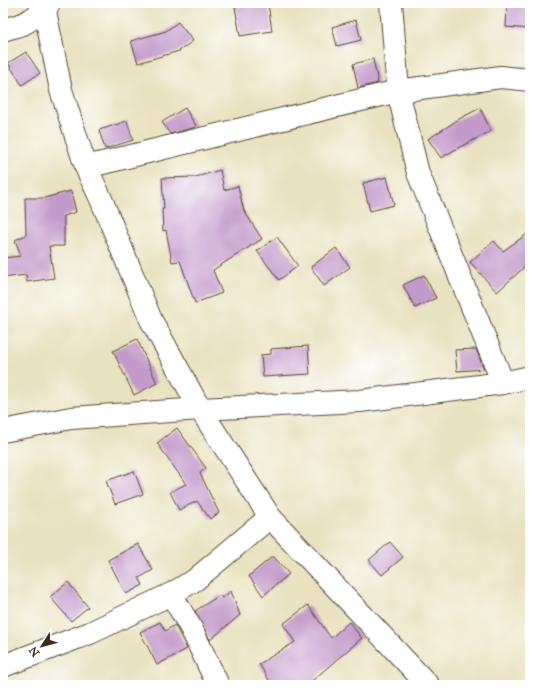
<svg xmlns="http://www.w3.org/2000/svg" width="533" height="688" font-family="'IM FELL Great Primer',serif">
	<rect width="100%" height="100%" fill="#fff"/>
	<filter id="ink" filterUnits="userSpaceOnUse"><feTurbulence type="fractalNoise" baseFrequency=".025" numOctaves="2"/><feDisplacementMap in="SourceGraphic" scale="8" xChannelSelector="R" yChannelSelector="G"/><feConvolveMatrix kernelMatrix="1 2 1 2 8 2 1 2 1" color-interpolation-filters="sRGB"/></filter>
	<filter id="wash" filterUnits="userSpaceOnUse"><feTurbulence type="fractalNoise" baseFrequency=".012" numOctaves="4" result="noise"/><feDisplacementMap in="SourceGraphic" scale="16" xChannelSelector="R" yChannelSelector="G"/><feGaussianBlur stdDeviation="0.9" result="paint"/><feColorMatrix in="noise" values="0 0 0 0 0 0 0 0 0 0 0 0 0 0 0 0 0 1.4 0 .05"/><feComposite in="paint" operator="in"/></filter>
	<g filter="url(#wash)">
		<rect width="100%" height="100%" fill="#e9e2c0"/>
		<g id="blocks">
			<path fill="#c39bcb" d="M 260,3 L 268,3 L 272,31 L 240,36 L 235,7 Z
				M 507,3 L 530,3 L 530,29 L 506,27 Z
				M 356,20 L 361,40 L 337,46 L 332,27 Z
				M 178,22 L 193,41 L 179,51 L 138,63 L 131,41 L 166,31 Z
				M 26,52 L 40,73 L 22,85 L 8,63 Z
				M 373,59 L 378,83 L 358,88 L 353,64 Z
				M 185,108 L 196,126 L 193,128 L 170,134 L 162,122 Z
				M 480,108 L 491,131 L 456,149 L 441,158 L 428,139 L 459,119 Z
				M 127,121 L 133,140 L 105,149 L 99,130 Z
				M 220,170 L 224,190 L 238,186 L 244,211 L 262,239 L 213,270 L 222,293 L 195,303 L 180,261 L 172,262 L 166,230 L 163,231 L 162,209 L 164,209 L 162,178 L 196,177 Z
				M 387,177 L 394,205 L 370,211 L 363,183 Z
				M 71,191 L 76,212 L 64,216 L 64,246 L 49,246 L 54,278 L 27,282 L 26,275 L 3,278 L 3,258 L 21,256 L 15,240 L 26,235 L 25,198 L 44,198 Z
				M 530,232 L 530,262 L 497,292 L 470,262 L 494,241 L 503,251 Z
				M 277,237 L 298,266 L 279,280 L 257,251 Z
				M 336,248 L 350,267 L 324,286 L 311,267 Z
				M 424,275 L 436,298 L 415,308 L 403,285 Z
				M 137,339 L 157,383 L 134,395 L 113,351 Z
				M 308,346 L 310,374 L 263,377 L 261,355 L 271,354 L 271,349 Z
				M 476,349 L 484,369 L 457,371 L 455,350 Z
				M 177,428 L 206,468 L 200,473 L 219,513 L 210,519 L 197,501 L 179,510 L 170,492 L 186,484 L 157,443 Z
				M 134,471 L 143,494 L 115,504 L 106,481 Z
				M 390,542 L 403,557 L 382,575 L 369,560 Z
				M 138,544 L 153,570 L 139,578 L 143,585 L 126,594 L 108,560 Z
				M 273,556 L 289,574 L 263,596 L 249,576 Z
				M 68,582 L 88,607 L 71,621 L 50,597 Z
				M 231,591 L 240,615 L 210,640 L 195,611 L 220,595 L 222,598 Z
				M 308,605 L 331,638 L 349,622 L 362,638 L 307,685 L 272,685 L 259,664 L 295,642 L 283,624 Z
				M 160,622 L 165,631 L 175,625 L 187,649 L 157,665 L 140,632 Z"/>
		</g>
	</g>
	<g filter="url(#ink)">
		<use href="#blocks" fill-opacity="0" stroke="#554636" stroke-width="1"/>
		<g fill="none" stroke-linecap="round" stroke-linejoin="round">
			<defs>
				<path id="minor" d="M 40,3 L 45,11 L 61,90 L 86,167 L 101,199 L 151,320 L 200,409 L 270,517 L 428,685
					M 391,3 L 398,91 L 418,173 L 503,383
					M 3,30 L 23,24 L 45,11 L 49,3
					M 86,167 L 398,91 L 501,77 L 530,80
					M 3,431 L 71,418 L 200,409 L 360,401 L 503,383 L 530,377
					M 3,666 L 90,633 L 171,594
					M 218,685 L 191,628 L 171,594 L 195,580 L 270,517"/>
			</defs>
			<use href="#minor" stroke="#554636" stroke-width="24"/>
			<use href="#minor" stroke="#fff" stroke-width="22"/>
		</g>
	</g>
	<rect width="533" height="688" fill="none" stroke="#fff" stroke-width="16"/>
	<g transform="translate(42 646) rotate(234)" stroke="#ffffff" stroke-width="3" paint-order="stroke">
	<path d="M0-3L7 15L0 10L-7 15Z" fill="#3b2a1e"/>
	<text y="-6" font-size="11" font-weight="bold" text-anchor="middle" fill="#3b2a1e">N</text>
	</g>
</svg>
